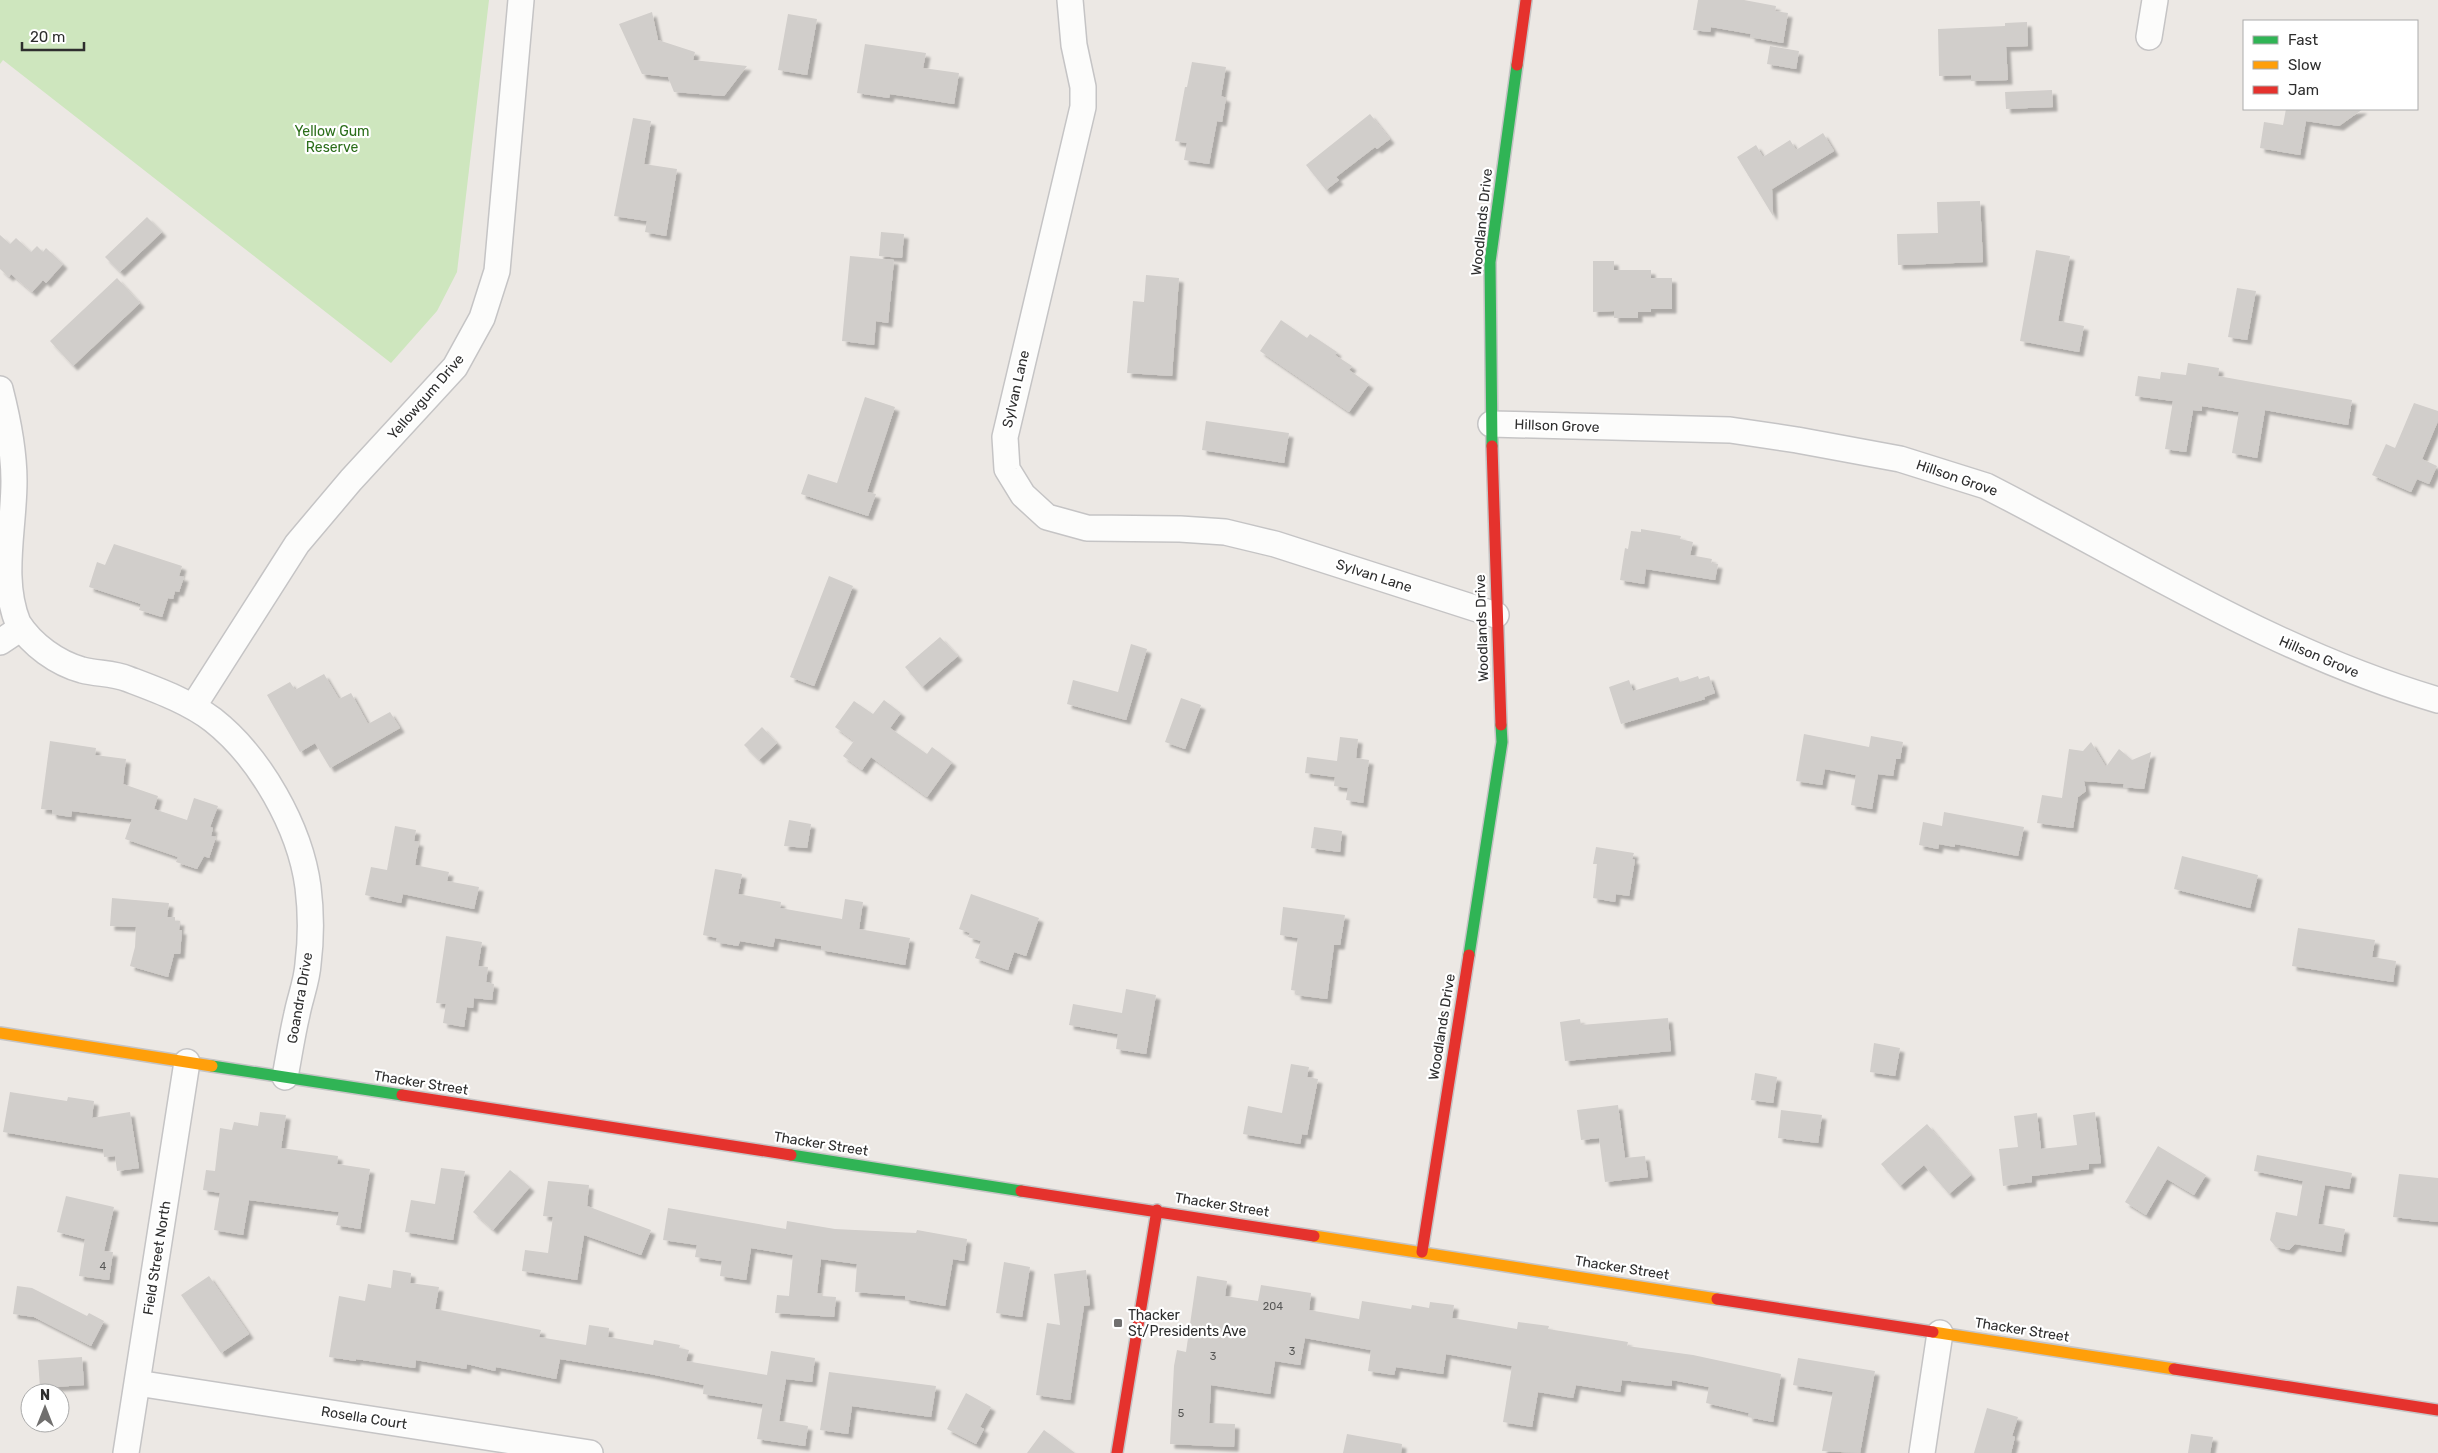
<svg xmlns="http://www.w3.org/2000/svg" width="2438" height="1453" font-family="Rubik,sans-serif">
	<defs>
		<filter id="shadow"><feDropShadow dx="4.5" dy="4.5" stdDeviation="1" flood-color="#0004"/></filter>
	</defs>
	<rect width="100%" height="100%" fill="#ece8e4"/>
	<path fill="#cee6be" d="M 0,0 L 489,0 L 457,272 L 437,311 L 391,363 L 3,60 L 0,64 Z"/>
	<path fill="#d1cecb" filter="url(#shadow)" d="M 1698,0 L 1744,0 L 1776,6 L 1775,11 L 1788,13 L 1783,43 L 1750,37 L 1751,34 L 1711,27 L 1710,32 L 1693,30 Z
		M 652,12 L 658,40 L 695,52 L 693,60 L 747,66 L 724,96 L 674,92 L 668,77 L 642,74 L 619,24 Z
		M 788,14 L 817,19 L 807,75 L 778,70 Z
		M 2027,22 L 2028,46 L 2006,47 L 2008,80 L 1971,81 L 1971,75 L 1939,76 L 1938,29 L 2005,26 L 2005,23 Z
		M 865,44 L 926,53 L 923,68 L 959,73 L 954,104 L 890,94 L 889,98 L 857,93 Z
		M 1770,46 L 1799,51 L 1796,69 L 1767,64 Z
		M 1192,62 L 1226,67 L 1221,96 L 1226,98 L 1222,122 L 1217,121 L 1209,164 L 1184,160 L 1187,143 L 1175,141 L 1185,87 L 1187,87 Z
		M 2052,90 L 2053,107 L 2006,109 L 2005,92 Z
		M 2286,109 L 2363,109 L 2339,126 L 2306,121 L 2300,155 L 2260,148 L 2264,122 L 2283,125 Z
		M 1370,114 L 1390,139 L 1377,149 L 1375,147 L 1336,177 L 1339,180 L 1326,190 L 1306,165 Z
		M 633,118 L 651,121 L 644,164 L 677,169 L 666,236 L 645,232 L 647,221 L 614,216 Z
		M 1823,133 L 1834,151 L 1772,189 L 1773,216 L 1737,157 L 1756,145 L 1763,157 L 1790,140 L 1796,150 Z
		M 1980,201 L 1983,262 L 1898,265 L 1897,234 L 1938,233 L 1937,202 Z
		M 147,217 L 162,232 L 120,272 L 105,257 Z
		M 881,232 L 904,234 L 902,258 L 879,256 Z
		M 0,235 L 10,244 L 16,238 L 31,252 L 37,246 L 43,252 L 46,248 L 63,264 L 46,283 L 43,280 L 32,292 L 11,274 L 9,277 L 0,269 Z
		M 2036,250 L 2070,256 L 2058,321 L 2084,326 L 2079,352 L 2020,341 Z
		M 850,256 L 894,260 L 888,323 L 876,321 L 874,345 L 842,341 Z
		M 1593,261 L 1614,261 L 1614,270 L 1651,270 L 1651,278 L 1672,278 L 1672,309 L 1651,309 L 1651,312 L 1638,312 L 1638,318 L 1614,318 L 1614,311 L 1593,312 Z
		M 1146,275 L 1179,278 L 1172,376 L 1127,373 L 1133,301 L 1144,302 Z
		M 117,278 L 140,303 L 73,366 L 50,341 Z
		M 2237,288 L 2256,291 L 2247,340 L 2228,337 Z
		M 1281,320 L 1307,338 L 1310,334 L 1337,352 L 1335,355 L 1352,366 L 1349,370 L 1369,384 L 1349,412 L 1260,351 Z
		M 2188,363 L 2219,368 L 2218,376 L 2352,400 L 2348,425 L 2265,410 L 2257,458 L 2232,453 L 2239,412 L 2202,406 L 2202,411 L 2193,410 L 2186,452 L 2165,449 L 2173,401 L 2135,396 L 2138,376 L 2160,379 L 2161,372 L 2186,375 Z
		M 865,397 L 895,407 L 867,492 L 876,494 L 868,516 L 801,494 L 808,474 L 837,483 Z
		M 2414,403 L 2438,411 L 2438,421 L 2422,459 L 2437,466 L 2429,484 L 2417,479 L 2411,492 L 2372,475 L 2386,444 L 2395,448 Z
		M 1206,421 L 1289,433 L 1284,463 L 1202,450 Z
		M 1641,529 L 1681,536 L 1680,539 L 1693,542 L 1690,555 L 1712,559 L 1711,563 L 1718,564 L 1715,580 L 1646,569 L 1644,584 L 1620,580 L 1625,548 L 1628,549 L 1631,531 L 1641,532 Z
		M 114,544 L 182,566 L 179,576 L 184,577 L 179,592 L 175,591 L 173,599 L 168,598 L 162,617 L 139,610 L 141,604 L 89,587 L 97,562 L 105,565 Z
		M 829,576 L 853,586 L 814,686 L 790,677 Z
		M 940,637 L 958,656 L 922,687 L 905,667 Z
		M 1131,644 L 1147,649 L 1126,720 L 1067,704 L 1073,680 L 1118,692 Z
		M 324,674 L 339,699 L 351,693 L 368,724 L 390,712 L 400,728 L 330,768 L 315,743 L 300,752 L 267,695 L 290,682 L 295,690 Z
		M 1698,676 L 1699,679 L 1709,676 L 1715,693 L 1704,697 L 1705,699 L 1621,724 L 1609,687 L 1629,680 L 1633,691 L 1678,677 L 1680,682 Z
		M 1181,698 L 1201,705 L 1185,749 L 1165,742 Z
		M 884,700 L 901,713 L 890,728 L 927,754 L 932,747 L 952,762 L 927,797 L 871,757 L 862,770 L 843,756 L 854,741 L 835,727 L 854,701 L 873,714 Z
		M 762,727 L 777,743 L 759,760 L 744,745 Z
		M 1804,734 L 1869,747 L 1871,736 L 1903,742 L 1900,759 L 1896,759 L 1893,776 L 1878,774 L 1872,809 L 1851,805 L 1856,775 L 1825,769 L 1822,785 L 1796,781 Z
		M 1340,737 L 1358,739 L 1356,758 L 1369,760 L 1363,803 L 1346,800 L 1348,788 L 1334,786 L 1335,777 L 1305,773 L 1307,757 L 1337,761 Z
		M 50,741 L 96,748 L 95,755 L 126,759 L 123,784 L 158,796 L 154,809 L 187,820 L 194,798 L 218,806 L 210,827 L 213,828 L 211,836 L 216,837 L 209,858 L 204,856 L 197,869 L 176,862 L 178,857 L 125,839 L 132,819 L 72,811 L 71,817 L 52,814 L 52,810 L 41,809 Z
		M 2091,742 L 2106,767 L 2119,749 L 2132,760 L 2151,752 L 2144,789 L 2123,787 L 2124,784 L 2084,781 L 2086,791 L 2078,797 L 2073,828 L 2037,823 L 2042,795 L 2062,798 L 2069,749 L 2083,751 Z
		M 1944,812 L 2024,827 L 2018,856 L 1955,844 L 1955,847 L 1939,844 L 1938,849 L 1919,845 L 1923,822 L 1942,826 Z
		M 789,820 L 811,824 L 807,848 L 784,846 Z
		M 395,826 L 416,830 L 414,841 L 419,842 L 415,865 L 449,872 L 447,881 L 479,887 L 474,909 L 403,894 L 401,903 L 365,895 L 371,867 L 387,870 Z
		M 1314,827 L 1342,831 L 1340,852 L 1311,848 Z
		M 1596,847 L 1634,853 L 1632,859 L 1635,860 L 1629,896 L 1616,894 L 1615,902 L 1593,898 L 1597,864 L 1593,864 Z
		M 2182,856 L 2258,875 L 2250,908 L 2174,889 Z
		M 715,869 L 742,874 L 738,894 L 781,902 L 780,908 L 842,919 L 845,899 L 863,902 L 859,929 L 910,938 L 905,965 L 821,950 L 821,946 L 775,938 L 773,947 L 740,941 L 738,946 L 716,942 L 717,938 L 703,935 Z
		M 971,894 L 1039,918 L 1026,956 L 1014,952 L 1008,970 L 975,958 L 981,941 L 968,937 L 970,933 L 959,929 Z
		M 112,898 L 169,903 L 167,917 L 175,917 L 175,921 L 180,921 L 179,930 L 182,930 L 180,954 L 174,954 L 168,977 L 130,966 L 135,947 L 136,927 L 110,926 Z
		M 1283,907 L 1345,915 L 1340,945 L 1334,945 L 1327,999 L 1296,995 L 1297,991 L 1291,990 L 1298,938 L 1280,935 Z
		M 2298,928 L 2375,940 L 2372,957 L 2396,961 L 2393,982 L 2292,966 Z
		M 446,936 L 482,942 L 478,966 L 488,967 L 486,982 L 494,984 L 492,1000 L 474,998 L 473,1008 L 467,1007 L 464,1027 L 443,1023 L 446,1004 L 436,1003 Z
		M 1126,989 L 1156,995 L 1146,1054 L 1116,1049 L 1118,1034 L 1069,1025 L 1073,1004 L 1122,1013 Z
		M 1668,1018 L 1671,1051 L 1565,1061 L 1560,1022 L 1580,1019 L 1581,1025 Z
		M 1874,1043 L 1900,1048 L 1895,1076 L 1870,1072 Z
		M 1291,1064 L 1309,1067 L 1307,1077 L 1318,1079 L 1307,1135 L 1302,1134 L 1300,1144 L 1243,1134 L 1248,1106 L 1282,1113 Z
		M 1755,1073 L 1777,1077 L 1773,1103 L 1751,1100 Z
		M 10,1092 L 67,1101 L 68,1097 L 94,1101 L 92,1118 L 130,1112 L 139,1168 L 117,1171 L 115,1156 L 104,1157 L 103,1149 L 3,1132 Z
		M 1618,1105 L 1625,1158 L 1645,1156 L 1648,1177 L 1605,1182 L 1599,1138 L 1581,1140 L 1577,1110 Z
		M 1781,1110 L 1822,1115 L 1818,1143 L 1778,1138 Z
		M 260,1112 L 286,1115 L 281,1148 L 338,1156 L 337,1164 L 370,1169 L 360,1229 L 336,1225 L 339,1212 L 249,1200 L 243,1235 L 214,1230 L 220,1193 L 203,1190 L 206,1170 L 215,1171 L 220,1128 L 232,1130 L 234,1122 L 258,1126 Z
		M 2095,1112 L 2101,1163 L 2089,1164 L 2089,1169 L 2032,1176 L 2032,1182 L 2003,1186 L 1999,1149 L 2018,1147 L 2014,1116 L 2037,1113 L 2041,1149 L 2077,1145 L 2073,1115 Z
		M 1927,1124 L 1971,1175 L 1949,1194 L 1924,1165 L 1900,1186 L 1881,1164 Z
		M 2158,1146 L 2206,1175 L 2194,1195 L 2167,1179 L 2146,1215 L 2125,1202 Z
		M 2257,1155 L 2352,1173 L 2349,1189 L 2325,1185 L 2318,1224 L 2345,1229 L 2341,1252 L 2295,1244 L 2289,1250 L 2276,1247 L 2270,1240 L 2276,1212 L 2297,1216 L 2303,1181 L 2254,1171 Z
		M 441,1168 L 465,1171 L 453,1240 L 405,1232 L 411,1200 L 435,1204 Z
		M 510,1170 L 530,1187 L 493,1230 L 473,1212 Z
		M 2399,1174 L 2438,1178 L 2438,1222 L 2393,1217 Z
		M 548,1181 L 589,1185 L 587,1206 L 651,1230 L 641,1255 L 584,1235 L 577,1280 L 522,1271 L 525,1250 L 548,1253 L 553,1217 L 543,1216 Z
		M 66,1196 L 114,1207 L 104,1251 L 113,1252 L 109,1280 L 79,1276 L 85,1239 L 57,1232 Z
		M 668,1208 L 786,1229 L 787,1221 L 835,1229 L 916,1233 L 917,1230 L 967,1239 L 964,1261 L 953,1259 L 945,1306 L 905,1299 L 905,1296 L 855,1292 L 857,1264 L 821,1259 L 817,1293 L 822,1294 L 822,1296 L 836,1297 L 834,1317 L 775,1313 L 777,1295 L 789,1296 L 793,1255 L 751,1248 L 746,1280 L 720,1276 L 722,1261 L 695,1257 L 697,1245 L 663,1240 Z
		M 1004,1262 L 1030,1267 L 1022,1317 L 996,1313 Z
		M 393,1270 L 411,1273 L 410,1283 L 439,1287 L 435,1309 L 541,1330 L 539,1337 L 586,1345 L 589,1325 L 609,1328 L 608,1337 L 653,1345 L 654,1340 L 680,1345 L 679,1348 L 689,1350 L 686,1361 L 767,1375 L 771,1351 L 815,1358 L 812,1382 L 786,1379 L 779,1421 L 808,1426 L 805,1446 L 757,1439 L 763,1404 L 703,1394 L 704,1385 L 650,1374 L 560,1359 L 556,1379 L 496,1367 L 495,1371 L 467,1364 L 466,1369 L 416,1360 L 415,1368 L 356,1359 L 356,1361 L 329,1357 L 339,1296 L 365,1301 L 368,1284 L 391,1288 Z
		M 1086,1270 L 1090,1305 L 1084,1306 L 1070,1400 L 1036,1395 L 1047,1323 L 1060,1325 L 1054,1274 Z
		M 209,1276 L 249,1334 L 221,1353 L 181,1295 Z
		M 1197,1276 L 1227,1281 L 1225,1296 L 1258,1301 L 1261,1285 L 1311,1293 L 1309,1310 L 1359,1319 L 1362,1301 L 1411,1309 L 1412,1305 L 1429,1308 L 1430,1302 L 1454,1305 L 1452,1318 L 1517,1329 L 1518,1322 L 1549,1326 L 1548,1329 L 1628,1342 L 1627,1346 L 1693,1355 L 1781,1374 L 1773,1422 L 1748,1417 L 1749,1413 L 1706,1403 L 1709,1387 L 1672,1380 L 1672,1386 L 1622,1380 L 1620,1392 L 1576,1385 L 1573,1398 L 1538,1392 L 1532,1427 L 1503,1422 L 1512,1366 L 1446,1354 L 1443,1374 L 1396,1367 L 1394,1375 L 1368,1371 L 1371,1350 L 1305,1338 L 1300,1365 L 1275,1361 L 1270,1394 L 1211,1385 L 1209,1423 L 1235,1424 L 1234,1447 L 1170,1444 L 1174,1366 L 1177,1350 L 1186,1352 Z
		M 17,1286 L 32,1288 L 87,1316 L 89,1313 L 104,1321 L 91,1346 L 34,1317 L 13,1314 Z
		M 82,1357 L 84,1385 L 40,1388 L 38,1360 Z
		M 1798,1358 L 1875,1371 L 1860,1453 L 1822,1451 L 1833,1392 L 1793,1385 Z
		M 829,1372 L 936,1386 L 931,1417 L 852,1406 L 848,1434 L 820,1430 Z
		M 966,1393 L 991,1407 L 980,1427 L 984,1429 L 976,1444 L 947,1429 Z
		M 1987,1408 L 2018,1417 L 2012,1436 L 2015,1437 L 2011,1453 L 1974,1453 Z
		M 1044,1430 L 1075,1453 L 1027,1453 Z
		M 1347,1434 L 1402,1444 L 1401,1453 L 1343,1453 Z
		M 2191,1434 L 2213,1437 L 2210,1453 L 2188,1453 Z"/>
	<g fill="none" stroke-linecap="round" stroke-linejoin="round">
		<defs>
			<path id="street" d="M 1070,0 L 1074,45 L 1083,87 L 1083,107 L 1005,437 L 1007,469 L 1023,495 L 1047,517 L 1087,528 L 1180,529 L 1225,532 L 1275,544 L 1496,615
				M 2149,37 L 2155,0
				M 0,389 C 8,420 14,449 14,481 C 14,529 0,579 18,623 C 32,645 57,663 82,670 C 98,674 113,673 128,679 C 157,690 188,701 213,720 C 260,757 300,827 308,887 C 311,911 311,940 308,964 C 307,981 300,998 297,1014 C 292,1035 289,1056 285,1077
				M 1491,424 L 1730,430 L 1797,440 L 1900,459 L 1986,486 C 2135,562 2276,653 2438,700
				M 0,642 L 21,628
				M 193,707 L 297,544 L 351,480 L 455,367 L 482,318 L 497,271 L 521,0
				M 137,1383 L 590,1453
				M 126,1453 L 187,1062
				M 1922,1453 L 1940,1333"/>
			<path id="fast" d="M 1492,446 L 1490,262 L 1517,65
				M 1469,955 L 1502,742 L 1501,725
				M 212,1066 L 402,1095
				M 791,1155 L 1021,1191"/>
			<path id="slow" d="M 0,1033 L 212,1066
				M 1314,1236 L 1717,1299
				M 1933,1332 L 2174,1369"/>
			<path id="jam" d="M 1517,65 L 1526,0
				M 1492,446 L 1501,725
				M 402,1095 L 791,1155
				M 1021,1191 L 1314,1236
				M 1422,1252 L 1469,955
				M 1717,1299 L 1933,1332
				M 2174,1369 L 2438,1410
				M 1117,1453 L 1157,1210"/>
		</defs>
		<use href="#street" stroke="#c5c4c5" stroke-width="28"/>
		<use href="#fast" stroke="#c5c4c5" stroke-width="14"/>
		<use href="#slow" stroke="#c5c4c5" stroke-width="14"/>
		<use href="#jam" stroke="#c5c4c5" stroke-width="14"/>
		<use href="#street" stroke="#fcfcfb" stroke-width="25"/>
		<use href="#fast" stroke="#30b455" stroke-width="11"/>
		<use href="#slow" stroke="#ff9f0a" stroke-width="11"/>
		<use href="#jam" stroke="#e5322d" stroke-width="11"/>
	</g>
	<rect fill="#706f6e" stroke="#fff" stroke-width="2" x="1113" y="1318" width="10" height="10" rx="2.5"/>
	<g text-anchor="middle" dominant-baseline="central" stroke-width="4.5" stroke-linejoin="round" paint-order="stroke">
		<g font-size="11" fill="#585857">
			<text x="103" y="1266">4</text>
			<text x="1273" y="1306">204</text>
			<text x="1292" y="1351">3</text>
			<text x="1213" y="1356">3</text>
			<text x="1181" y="1413">5</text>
		</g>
		<g font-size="14" fill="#2c6e1b" stroke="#fff">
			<text x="332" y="131">Yellow Gum<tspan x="332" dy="16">Reserve</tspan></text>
		</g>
		<g font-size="14" fill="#2e2e2e" stroke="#fff">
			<text transform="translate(1482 222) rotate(-84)">Woodlands Drive</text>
			<text transform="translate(1016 389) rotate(-77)">Sylvan Lane</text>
			<text transform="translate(426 397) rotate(-49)">Yellowgum Drive</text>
			<text transform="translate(1557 426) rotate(2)">Hillson Grove</text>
			<text transform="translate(1957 478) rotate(19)">Hillson Grove</text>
			<text transform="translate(1374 576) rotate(18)">Sylvan Lane</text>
			<text transform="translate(1482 628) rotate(-92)">Woodlands Drive</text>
			<text transform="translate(2319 657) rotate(23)">Hillson Grove</text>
			<text transform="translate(300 998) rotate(-80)">Goandra Drive</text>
			<text transform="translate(1442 1027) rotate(-81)">Woodlands Drive</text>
			<text transform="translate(421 1083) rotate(9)">Thacker Street</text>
			<text transform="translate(821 1144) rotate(9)">Thacker Street</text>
			<text transform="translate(1222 1205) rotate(9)">Thacker Street</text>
			<text transform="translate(157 1258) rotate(-81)">Field Street North</text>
			<text transform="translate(1622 1268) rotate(9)">Thacker Street</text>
			<text transform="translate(2022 1330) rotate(9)">Thacker Street</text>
			<text transform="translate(364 1418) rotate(9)">Rosella Court</text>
		</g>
		<g font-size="14" fill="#2e2e2e" stroke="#fff" text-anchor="start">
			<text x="1128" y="1315">Thacker<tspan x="1128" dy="16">St/Presidents Ave</tspan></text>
		</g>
	</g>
	<rect x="2243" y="20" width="175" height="90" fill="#ffffff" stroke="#ababab"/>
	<rect x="2253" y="36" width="25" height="8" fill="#30b455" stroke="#ababab"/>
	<text x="2288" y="45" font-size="15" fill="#2e2e2e">Fast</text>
	<rect x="2253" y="61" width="25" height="8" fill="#ff9f0a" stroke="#ababab"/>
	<text x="2288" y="70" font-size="15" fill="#2e2e2e">Slow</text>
	<rect x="2253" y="86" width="25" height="8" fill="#e5322d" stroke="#ababab"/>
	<text x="2288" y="95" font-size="15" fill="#2e2e2e">Jam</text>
	<g transform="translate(45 1408)"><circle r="24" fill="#ffffff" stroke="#ababab"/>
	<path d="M0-4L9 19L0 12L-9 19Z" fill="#706f6e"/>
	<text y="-8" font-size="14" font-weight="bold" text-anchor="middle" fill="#2e2e2e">N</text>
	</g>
	<path d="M22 42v8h62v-8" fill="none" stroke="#2e2e2e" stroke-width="2.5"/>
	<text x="30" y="42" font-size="15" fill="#2e2e2e" stroke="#ffffff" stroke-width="4" paint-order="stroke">20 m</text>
</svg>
